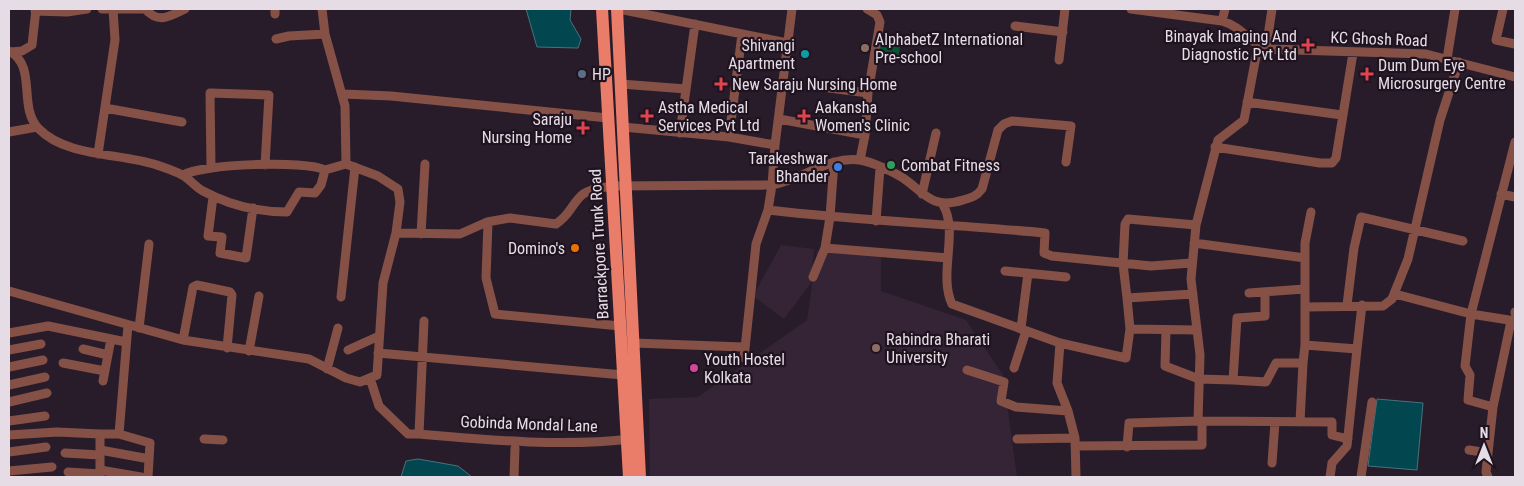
<svg xmlns="http://www.w3.org/2000/svg" width="1524" height="486" font-family="'Roboto Condensed',sans-serif">
	<rect width="100%" height="100%" fill="#291c2a"/>
	<path fill="#352336" d="M 781,245 L 814,249 L 811,283 L 784,319 L 753,296 Z
		M 817,251 L 881,256 L 881,291 L 966,320 L 1003,375 L 1017,477 L 650,477 L 649,399 L 698,397 L 807,320 Z"/>
	<path fill="#075633" d="M 878,43 L 900,47 L 898,61 L 877,57 Z"/>
	<path fill="#02464f" stroke="#46737c" d="M 526,9 L 571,9 L 570,20 L 581,39 L 578,48 L 537,47 Z
		M 1377,399 L 1423,403 L 1417,470 L 1368,466 Z
		M 418,459 L 458,466 L 472,477 L 401,477 L 406,461 Z"/>
	<g fill="none" stroke-linecap="round" stroke-linejoin="round">
		<path stroke="#855146" stroke-width="9" d="M 102,9 L 145,9
			M 145,9 C 159,24 168,17 185,9
			M 322,9 L 325,34 L 345,106 L 346,164 L 378,176 L 398,189 L 400,202 L 396,233
			M 619,9 L 787,43
			M 1131,9 L 1222,21 C 1242,27 1248,41 1266,49 L 1426,54 L 1515,77
			M 1503,9 L 1496,40 L 1515,44
			M 35,11 L 67,12 L 87,9
			M 275,14 L 275,9
			M 1222,21 L 1225,9
			M 1015,26 L 1063,32
			M 276,39 L 289,36 L 325,34
			M 1266,49 L 1272,9
			M 9,51 C 38,66 17,107 39,129 C 66,157 121,153 157,165 C 165,168 175,171 182,175 C 190,179 195,187 203,191 C 229,205 258,212 287,212 L 299,192 L 315,193 L 321,185 L 325,170 L 346,164
			M 11,52 L 22,51 L 32,45 L 36,9
			M 1447,59 L 1455,9
			M 1059,60 L 1065,9
			M 621,84 L 686,89
			M 814,86 L 868,93
			M 343,94 L 391,96 L 608,118
			M 1247,102 L 1342,115
			M 105,108 L 182,122
			M 779,119 L 865,135 L 860,160
			M 623,127 L 729,137 L 775,145
			M 9,132 L 37,127
			M 680,133 L 695,24
			M 865,135 L 868,93 L 880,22 L 877,15 L 867,9
			M 729,137 L 742,34
			M 1215,147 L 1320,163 L 1332,163 L 1336,158 L 1353,53
			M 98,154 L 115,40 L 113,9
			M 211,168 L 210,93 L 269,95 L 265,165
			M 183,175 C 201,164 306,160 325,170
			M 922,194 L 936,133
			M 1501,194 L 1515,197
			M 213,197 L 208,236 L 222,237 L 220,253 L 246,258 L 253,208
			M 943,205 C 959,231 938,275 952,304 L 1060,343 L 1057,383 L 1068,411 L 1075,438 L 1076,477
			M 768,210 C 860,221 953,224 1045,233 L 1044,253 L 1052,256 L 1151,266 L 1191,263
			M 1311,212 L 1305,243 L 1305,345 L 1357,349 L 1347,446 L 1332,463 L 1330,477
			M 876,221 L 880,168
			M 488,222 L 486,278 L 495,314 L 620,326
			M 421,234 L 425,164
			M 1194,243 L 1305,258
			M 825,248 L 948,258
			M 1005,271 L 1066,277
			M 813,277 L 825,248 L 830,217 L 834,162
			M 9,291 L 183,340 L 309,359 L 346,378 L 360,382 L 377,375 L 383,283 L 396,233 L 460,234 L 487,222 L 510,218 L 556,224 C 570,214 569,209 579,198 C 586,189 602,188 612,186 L 772,185 L 775,145 L 792,9
			M 1265,292 L 1265,316 L 1237,318 L 1233,380 L 1266,382 L 1276,363 L 1303,363 L 1305,345
			M 1249,293 L 1304,289
			M 1395,294 L 1471,314 L 1515,142
			M 341,297 L 355,167
			M 1127,298 L 1123,264 L 1125,224 L 1128,219 L 1196,225
			M 1347,305 L 1354,248 L 1361,217 L 1463,241
			M 1305,307 L 1383,306 L 1392,299 L 1408,259 L 1440,120 L 1459,62
			M 1515,312 L 1515,313
			M 139,328 L 149,244
			M 1021,328 L 1028,273
			M 1130,329 L 1197,330
			M 1166,330 L 1165,366 L 1199,379 L 1233,380
			M 9,333 L 48,326 L 126,342
			M 183,340 L 193,287 L 197,285 L 230,292 L 232,295 L 227,348
			M 634,343 L 743,347
			M 1060,343 L 1126,358 L 1130,329 L 1127,298 L 1193,294
			M 83,349 L 108,355
			M 1357,349 L 1362,305
			M 9,350 L 41,344
			M 348,350 L 379,336
			M 249,351 L 259,296
			M 378,353 L 623,375
			M 744,358 L 756,244 L 768,210 L 772,185 C 802,180 828,156 860,160 C 872,162 892,171 903,178 C 925,193 932,210 963,200 C 971,198 977,196 982,189 L 998,130 L 1004,124 L 1012,121 L 1071,126 L 1066,162
			M 63,363 L 105,371
			M 9,367 L 43,360
			M 1014,368 L 1026,331
			M 327,369 L 338,328
			M 967,370 L 1004,382 L 1001,401 L 1016,407 L 1068,411
			M 370,378 L 379,406 L 408,434 L 419,434 L 424,321
			M 103,381 L 111,339
			M 9,385 L 45,377
			M 9,402 L 47,393
			M 1493,407 L 1511,321
			M 9,421 L 45,416
			M 1198,421 L 1332,422 L 1332,435 L 1348,439
			M 1300,422 L 1303,363
			M 100,434 L 119,434 L 128,325
			M 119,434 L 150,443 L 148,477
			M 419,434 C 488,440 562,447 631,439
			M 9,435 L 57,432 L 100,434 L 100,477
			M 204,439 L 223,440
			M 1017,439 L 1075,438
			M 1075,446 L 1202,445 L 1202,421
			M 1127,447 L 1129,423 L 1198,421 L 1200,355 L 1191,279 L 1196,225 L 1218,140 L 1244,120 L 1258,46
			M 100,450 L 144,458
			M 1469,450 L 1488,453 L 1486,472 L 1488,477
			M 9,452 L 46,447
			M 65,453 L 100,455
			M 1488,453 L 1493,407 L 1468,400 L 1470,375 L 1465,366 L 1471,314 L 1515,321
			M 1272,463 L 1275,422
			M 100,470 L 141,477
			M 9,471 L 52,467
			M 68,472 L 100,474
			M 514,477 L 515,448
			M 1361,477 L 1372,402"/>
		<path stroke="#ea7d69" stroke-width="12" d="M 602,9 L 629,477
			M 617,9 L 640,477"/>
	</g>
	<g fill="#e0444e" stroke="#1f1320" stroke-width="2">
		<path d="M1305.5 37.5h5v5h5v5h-5v5h-5v-5h-5v-5h5z"/>
		<path d="M1364.5 66.5h5v5h5v5h-5v5h-5v-5h-5v-5h5z"/>
		<path d="M718.5 76.5h5v5h5v5h-5v5h-5v-5h-5v-5h5z"/>
		<path d="M644.5 108.5h5v5h5v5h-5v5h-5v-5h-5v-5h5z"/>
		<path d="M801.5 108.5h5v5h5v5h-5v5h-5v-5h-5v-5h5z"/>
		<path d="M580.5 120.5h5v5h5v5h-5v5h-5v-5h-5v-5h5z"/>
	</g>
	<g fill="#8d6e63" stroke="#1f1320" stroke-width="2">
		<circle cx="865" cy="48" r="5"/>
		<circle cx="876" cy="348" r="5"/>
	</g>
	<circle fill="#0f9aa8" stroke="#1f1320" stroke-width="2" cx="805" cy="54" r="5"/>
	<circle fill="#5c6f8a" stroke="#1f1320" stroke-width="2" cx="582" cy="74" r="5"/>
	<circle fill="#2e9e5b" stroke="#1f1320" stroke-width="2" cx="891" cy="165" r="5"/>
	<circle fill="#3f7fe0" stroke="#1f1320" stroke-width="2" cx="838" cy="167" r="5"/>
	<circle fill="#e8710a" stroke="#1f1320" stroke-width="2" cx="575" cy="248" r="5"/>
	<circle fill="#d1479c" stroke="#1f1320" stroke-width="2" cx="694" cy="368" r="5"/>
	<g text-anchor="middle" dominant-baseline="central" stroke-width="4.5" stroke-linejoin="round" paint-order="stroke">
		<g font-size="16" fill="#e5dce5" stroke="#1f1320" text-anchor="start">
			<text x="1297" y="36" text-anchor="end">Binayak Imaging And<tspan x="1297" dy="18">Diagnostic Pvt Ltd</tspan></text>
			<text x="875" y="39">AlphabetZ International<tspan x="875" dy="18">Pre-school</tspan></text>
			<text x="795" y="45" text-anchor="end">Shivangi<tspan x="795" dy="18">Apartment</tspan></text>
			<text x="1378" y="65">Dum Dum Eye<tspan x="1378" dy="18">Microsurgery Centre</tspan></text>
			<text x="592" y="74">HP</text>
			<text x="732" y="84">New Saraju Nursing Home</text>
			<text x="658" y="107">Astha Medical<tspan x="658" dy="18">Services Pvt Ltd</tspan></text>
			<text x="815" y="107">Aakansha<tspan x="815" dy="18">Women's Clinic</tspan></text>
			<text x="572" y="119" text-anchor="end">Saraju<tspan x="572" dy="18">Nursing Home</tspan></text>
			<text x="828" y="158" text-anchor="end">Tarakeshwar<tspan x="828" dy="18">Bhander</tspan></text>
			<text x="901" y="165">Combat Fitness</text>
			<text x="565" y="248" text-anchor="end">Domino's</text>
			<text x="886" y="339">Rabindra Bharati<tspan x="886" dy="18">University</tspan></text>
			<text x="704" y="359">Youth Hostel<tspan x="704" dy="18">Kolkata</tspan></text>
		</g>
		<g font-size="16" fill="#e5dce5" stroke="#1f1320">
			<text transform="translate(1379 39) rotate(2)">KC Ghosh Road</text>
			<text transform="translate(599 244) rotate(-93)">Barrackpore Trunk Road</text>
			<text transform="translate(529 424) rotate(2)">Gobinda Mondal Lane</text>
		</g>
	</g>
	<rect width="1524" height="486" fill="none" stroke="#e5dce5" stroke-width="20"/>
	<g transform="translate(1484 446)" stroke="#1f1320" stroke-width="4" paint-order="stroke">
	<path d="M0-4L9 19L0 12L-9 19Z" fill="#e5dce5"/>
	<text y="-8" font-size="14" font-weight="bold" text-anchor="middle" fill="#e5dce5">N</text>
	</g>
</svg>
